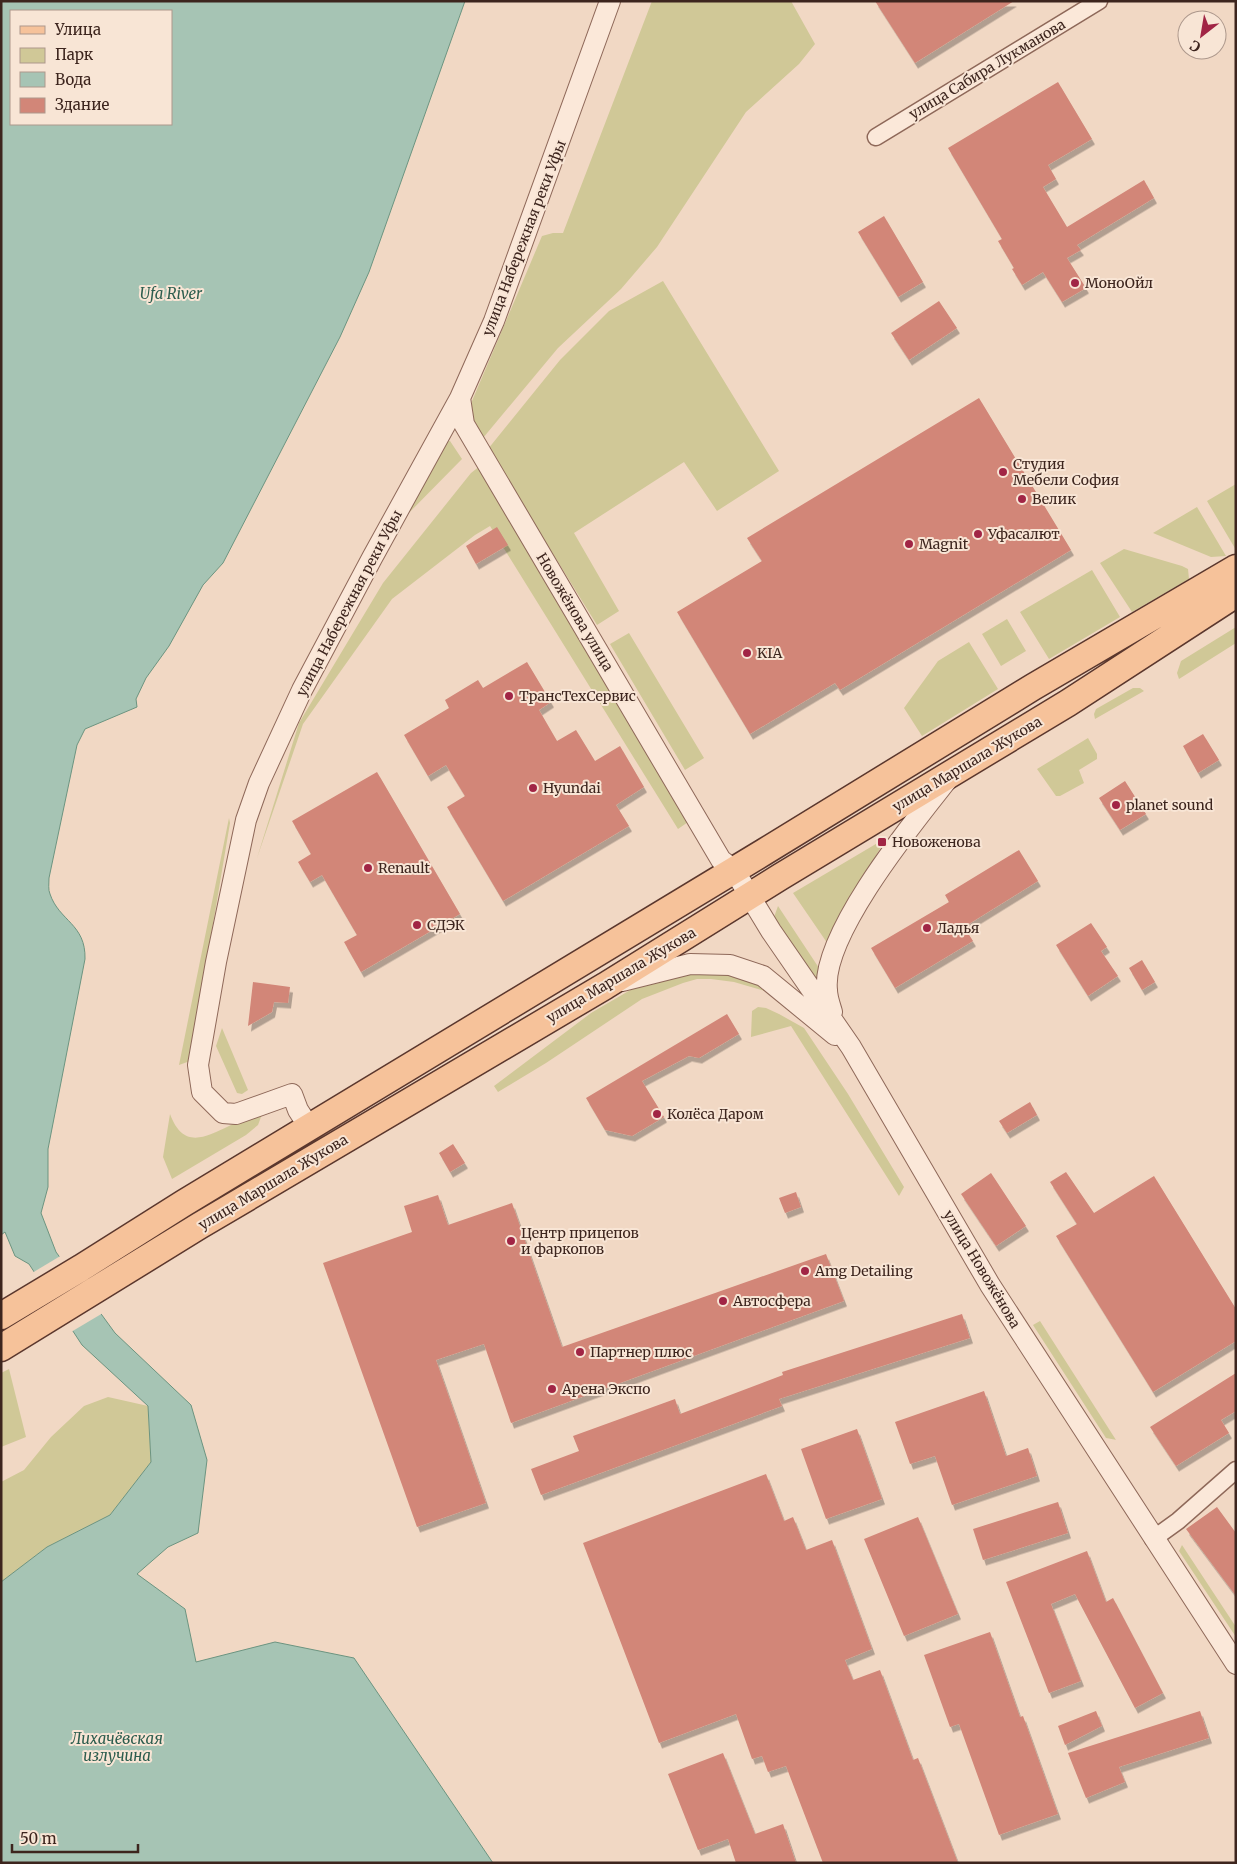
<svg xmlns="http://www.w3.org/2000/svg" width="1237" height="1864" font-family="Merriweather,serif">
	<defs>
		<filter id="shadow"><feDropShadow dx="3" dy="5.5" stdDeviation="0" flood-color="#0004"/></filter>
	</defs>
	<rect width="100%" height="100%" fill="#f1d8c4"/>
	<path fill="#d0c897" d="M 652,1 L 791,1 L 815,44 L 799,64 L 746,112 L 657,247 L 621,289 L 558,348 L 483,438 L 470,415 L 472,401 L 542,236 L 553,233 L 563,233 Z
		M 663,281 L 779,471 L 717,511 L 684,462 L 574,533 L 619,611 L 597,625 L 488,449 L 560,360 L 609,311 Z
		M 450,441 L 462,459 L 399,523 L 443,442 Z
		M 480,466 L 691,820 L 678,829 L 490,526 L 475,535 L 392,599 L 303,724 L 257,858 L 299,723 L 383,583 L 471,473 Z
		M 1236,484 L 1236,550 L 1207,501 Z
		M 1197,507 L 1226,556 L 1211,557 L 1153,533 Z
		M 1124,549 L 1182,566 L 1188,569 L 1189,579 L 1132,612 L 1100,563 Z
		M 1092,570 L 1120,617 L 1049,659 L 1020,612 Z
		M 1007,619 L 1026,651 L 1001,666 L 982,634 Z
		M 1236,627 L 1236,643 L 1179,679 L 1177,673 L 1181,661 Z
		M 629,633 L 704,758 L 685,770 L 610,644 Z
		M 969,642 L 998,689 L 922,736 L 904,708 L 938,661 Z
		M 1133,688 L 1140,688 L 1144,691 L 1095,719 L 1094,714 L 1096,709 Z
		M 1088,738 L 1097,754 L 1097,759 L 1079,770 L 1084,783 L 1060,796 L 1056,796 L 1037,769 Z
		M 229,818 L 230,823 L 190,1061 L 179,1065 Z
		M 886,838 L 869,868 L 832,950 L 793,893 Z
		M 778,906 L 819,968 L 815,984 L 773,920 Z
		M 690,968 L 732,970 L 770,988 L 765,991 L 734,982 L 711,979 L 697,979 L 683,983 L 642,999 L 546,1063 L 498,1092 L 494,1086 L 591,1013 L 644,982 Z
		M 758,1007 L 766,1008 L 779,1014 L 804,1028 L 848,1094 L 904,1187 L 899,1196 L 791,1026 L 751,1037 L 752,1011 Z
		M 222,1028 L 248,1090 L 242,1094 L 237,1093 L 216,1046 Z
		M 264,1109 L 258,1125 L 246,1135 L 172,1179 L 163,1157 L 170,1114 C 183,1149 204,1138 229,1126 C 241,1120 252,1114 264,1109 Z
		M 1040,1321 L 1116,1440 L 1117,1440 L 1106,1438 L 1033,1325 Z
		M 9,1369 L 26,1437 L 1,1447 L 1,1373 Z
		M 108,1397 L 148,1406 L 151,1462 L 110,1515 L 47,1547 L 1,1582 L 1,1482 L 24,1470 L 51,1437 L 84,1406 Z
		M 1182,1545 L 1236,1627 L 1236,1637 L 1179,1551 Z"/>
	<path fill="#a6c4b4" stroke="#6c9480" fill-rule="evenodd" d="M 1,1 L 465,1 L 369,272 L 340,337 L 223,563 L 203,585 L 169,646 L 146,678 L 136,699 L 137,707 L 85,729 L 77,745 L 49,878 C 49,883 48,890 50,894 C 59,921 86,924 85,959 L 48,1149 L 48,1187 L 41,1213 L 56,1252 L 115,1333 L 191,1405 L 207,1460 L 198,1533 L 168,1547 L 137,1574 L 185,1609 L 196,1662 L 275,1642 L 354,1658 L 493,1863 L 1,1863 L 1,1582 L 47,1547 L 110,1515 L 151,1462 L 148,1406 L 82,1345 L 29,1264 L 15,1256 L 5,1232 L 1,1235 ZM 11,11 L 171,11 L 171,124 L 11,124 Z"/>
	<path fill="#f1d8c4" d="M 62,1255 L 103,1313 L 71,1332 L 32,1273 Z"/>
	<path fill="#d28678" filter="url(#shadow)" d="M 875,1 L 1014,1 L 915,63 Z
		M 1058,82 L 1092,139 L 1048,165 L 1056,179 L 1043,187 L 1067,227 L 1144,180 L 1154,198 L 1077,245 L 1081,250 L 1067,258 L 1086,288 L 1062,302 L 1043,272 L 1022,285 L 1012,269 L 1014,268 L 998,241 L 1002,239 L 948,148 Z
		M 884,216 L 923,282 L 898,297 L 858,232 Z
		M 939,301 L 957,328 L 909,360 L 891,333 Z
		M 979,398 L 1071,550 L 840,690 L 835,683 L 750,734 L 677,612 L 762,561 L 747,538 Z
		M 497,527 L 508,545 L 476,564 L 466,546 Z
		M 527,662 L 551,702 L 539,710 L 557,741 L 576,730 L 595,761 L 620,746 L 644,787 L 616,805 L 629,826 L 503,901 L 447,807 L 465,796 L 446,765 L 428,776 L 404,735 L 449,708 L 445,700 L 478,680 L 483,688 Z
		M 1203,734 L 1219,760 L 1198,773 L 1183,746 Z
		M 377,772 L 460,914 L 361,972 L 344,942 L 357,935 L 322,875 L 310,882 L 298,862 L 311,854 L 292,821 Z
		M 1125,781 L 1146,814 L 1120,830 L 1099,798 Z
		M 1019,850 L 1038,881 L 964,927 L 973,941 L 895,988 L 871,948 L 949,902 L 945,895 Z
		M 1091,923 L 1107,947 L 1101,951 L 1118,976 L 1088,996 L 1056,945 Z
		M 1142,960 L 1155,982 L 1142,990 L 1129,968 Z
		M 253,982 L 290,987 L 288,1003 L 274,1002 L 272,1012 L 248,1026 Z
		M 727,1014 L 739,1034 L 699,1058 L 689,1056 L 642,1081 L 664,1117 L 632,1136 L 605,1130 L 586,1098 Z
		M 1030,1102 L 1037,1115 L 1007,1133 L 999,1121 Z
		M 453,1144 L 465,1163 L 450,1172 L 439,1153 Z
		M 1066,1172 L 1094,1213 L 1154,1176 L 1236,1309 L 1236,1341 L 1153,1392 L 1056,1236 L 1077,1224 L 1050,1182 Z
		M 991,1173 L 1026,1226 L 996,1246 L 961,1194 Z
		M 796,1192 L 801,1207 L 785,1213 L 779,1198 Z
		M 438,1195 L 448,1225 L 512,1203 L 562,1347 L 826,1254 L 844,1301 L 511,1423 L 484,1344 L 436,1360 L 486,1503 L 417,1527 L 323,1263 L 412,1232 L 404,1206 Z
		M 962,1314 L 970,1338 L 779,1399 L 782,1406 L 541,1495 L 531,1469 L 579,1451 L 573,1436 L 675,1399 L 680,1414 L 783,1375 L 782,1372 Z
		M 1236,1373 L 1236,1411 L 1221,1420 L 1229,1433 L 1176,1466 L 1150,1427 Z
		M 984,1391 L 1006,1456 L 1028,1448 L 1037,1476 L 952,1505 L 935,1456 L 910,1464 L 895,1422 Z
		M 857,1429 L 882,1499 L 826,1519 L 801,1449 Z
		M 766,1474 L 784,1521 L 793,1517 L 806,1550 L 832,1540 L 872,1649 L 845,1660 L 853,1680 L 880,1670 L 913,1760 L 918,1758 L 958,1863 L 823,1863 L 786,1766 L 768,1772 L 762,1756 L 752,1759 L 736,1714 L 659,1743 L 583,1543 Z
		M 1058,1502 L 1068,1533 L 983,1560 L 973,1529 Z
		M 1217,1507 L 1236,1533 L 1236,1596 L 1186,1529 Z
		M 918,1517 L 958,1614 L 904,1636 L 864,1539 Z
		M 1087,1551 L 1106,1602 L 1113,1598 L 1163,1693 L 1135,1708 L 1075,1594 L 1051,1604 L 1081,1681 L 1049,1693 L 1006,1582 Z
		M 990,1632 L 1020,1717 L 1023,1716 L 1058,1814 L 999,1835 L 959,1724 L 950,1727 L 924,1655 Z
		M 1096,1711 L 1102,1726 L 1065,1745 L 1058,1726 Z
		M 1200,1711 L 1209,1738 L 1119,1767 L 1125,1782 L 1086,1798 L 1068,1753 Z
		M 723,1753 L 755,1834 L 783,1824 L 796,1863 L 736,1863 L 728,1839 L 698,1850 L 668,1774 Z"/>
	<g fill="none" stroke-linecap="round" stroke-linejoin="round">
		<defs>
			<path id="minor" d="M 876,137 L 1099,1
				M 1153,1539 L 1178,1521 L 1236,1470"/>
			<path id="tertiary" d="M 460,398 L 464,424 L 721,860 L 734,870 L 771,931 L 851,1047 L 990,1285 L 1236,1664
				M 622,981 L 690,964 L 730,965 L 763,976 L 835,1035
				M 832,1012 C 830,1005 827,997 827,990 C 821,935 913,823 947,780
				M 309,1127 L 298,1110 L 292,1094 L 236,1114 L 223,1113 L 202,1092 L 198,1065 L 216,962 L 246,820 L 259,783 L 302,690 L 372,558 L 460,398 L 494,321 L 610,1"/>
			<path id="primary" d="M 1,1316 L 81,1268 L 184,1203 L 764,852 L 1033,687 L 1236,568
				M 1,1348 L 199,1226 L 605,986 L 780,877 L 1068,703 L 1236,594"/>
		</defs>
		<use href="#minor" stroke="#8e6859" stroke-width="19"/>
		<use href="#tertiary" stroke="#8e6859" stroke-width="22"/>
		<use href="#primary" stroke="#5b372d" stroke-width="29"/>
		<use href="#minor" stroke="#fbe8d9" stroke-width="16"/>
		<use href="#tertiary" stroke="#fbe8d9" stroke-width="20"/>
		<use href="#primary" stroke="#f6c29a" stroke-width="26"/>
	</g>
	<g fill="#a12545" stroke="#f8e5d5" stroke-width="2">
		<circle cx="1075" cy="283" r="5"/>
		<circle cx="1003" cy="472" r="5"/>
		<circle cx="1022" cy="499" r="5"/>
		<circle cx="978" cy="534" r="5"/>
		<circle cx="909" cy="544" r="5"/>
		<circle cx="747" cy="653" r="5"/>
		<circle cx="509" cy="696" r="5"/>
		<circle cx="533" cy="788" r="5"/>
		<circle cx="1116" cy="805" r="5"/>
		<rect x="877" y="837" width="10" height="10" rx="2.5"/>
		<circle cx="368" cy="868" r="5"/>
		<circle cx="417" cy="925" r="5"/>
		<circle cx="927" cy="928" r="5"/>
		<circle cx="657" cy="1114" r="5"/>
		<circle cx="511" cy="1241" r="5"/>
		<circle cx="805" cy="1271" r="5"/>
		<circle cx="723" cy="1301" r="5"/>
		<circle cx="580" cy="1352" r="5"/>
		<circle cx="552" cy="1389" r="5"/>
	</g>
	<g text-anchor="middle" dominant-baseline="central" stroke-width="4" stroke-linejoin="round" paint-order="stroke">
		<g font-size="14" fill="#3d251e" stroke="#f8e5d5">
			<text transform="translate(987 69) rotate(-31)">улица Сабира Лукманова</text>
			<text transform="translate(524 238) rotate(-69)">улица Набережная реки Уфы</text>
			<text transform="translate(349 603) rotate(-62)">улица Набережная реки Уфы</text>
			<text transform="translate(575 612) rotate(59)">Новожёнова улица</text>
			<text transform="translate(967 764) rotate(-31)">улица Маршала Жукова</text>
			<text transform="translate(621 975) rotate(-31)">улица Маршала Жукова</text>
			<text transform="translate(273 1182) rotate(-31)">улица Маршала Жукова</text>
			<text transform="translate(982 1269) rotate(59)">улица Новожёнова</text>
		</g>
		<g font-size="14" fill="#3d251e" stroke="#f8e5d5" text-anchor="start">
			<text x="1085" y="283">МоноОйл</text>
			<text x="1013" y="464">Студия<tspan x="1013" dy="16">Мебели София</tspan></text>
			<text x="1032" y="499">Велик</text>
			<text x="988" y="534">Уфасалют</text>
			<text x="919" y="544">Magnit</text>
			<text x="757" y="653">KIA</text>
			<text x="519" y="696">ТрансТехСервис</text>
			<text x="543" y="788">Hyundai</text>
			<text x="1126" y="805">planet sound</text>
			<text x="892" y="842">Новоженова</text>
			<text x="378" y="868">Renault</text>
			<text x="427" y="925">СДЭК</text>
			<text x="937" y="928">Ладья</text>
			<text x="667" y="1114">Колёса Даром</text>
			<text x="521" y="1233">Центр прицепов<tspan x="521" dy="16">и фаркопов</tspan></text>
			<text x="815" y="1271">Amg Detailing</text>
			<text x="733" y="1301">Автосфера</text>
			<text x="590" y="1352">Партнер плюс</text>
			<text x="562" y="1389">Арена Экспо</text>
		</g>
		<g font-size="15" font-style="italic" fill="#2c5d4e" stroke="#f8e5d5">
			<text x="171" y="293">Ufa River</text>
			<text x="117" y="1738">Лихачёвская<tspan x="117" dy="17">излучина</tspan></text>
		</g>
	</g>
	<rect width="1237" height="1864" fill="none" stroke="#3d251e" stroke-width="5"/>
	<rect x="10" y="10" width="162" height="115" fill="#f8e5d5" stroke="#ad988c"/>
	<rect x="20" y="26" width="25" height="8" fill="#f6c29a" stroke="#ad988c"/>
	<text x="55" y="35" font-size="15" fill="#3d251e">Улица</text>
	<rect x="20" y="48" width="25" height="15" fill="#d0c897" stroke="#ad988c"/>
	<text x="55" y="60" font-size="15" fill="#3d251e">Парк</text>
	<rect x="20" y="72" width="25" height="15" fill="#a6c4b4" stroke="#ad988c"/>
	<text x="55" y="85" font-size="15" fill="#3d251e">Вода</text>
	<rect x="20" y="98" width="25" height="15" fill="#d28678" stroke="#ad988c"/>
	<text x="55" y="110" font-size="15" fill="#3d251e">Здание</text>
	<g transform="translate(1202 35) rotate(211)"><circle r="24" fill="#f8e5d5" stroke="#ad988c"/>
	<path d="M0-4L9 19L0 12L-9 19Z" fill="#a12545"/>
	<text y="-8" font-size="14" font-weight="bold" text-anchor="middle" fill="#3d251e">С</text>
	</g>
	<path d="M12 1844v8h126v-8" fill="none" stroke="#3d251e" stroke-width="2.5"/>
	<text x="20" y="1844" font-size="15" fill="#3d251e" stroke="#f8e5d5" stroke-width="4" paint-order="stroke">50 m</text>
</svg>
